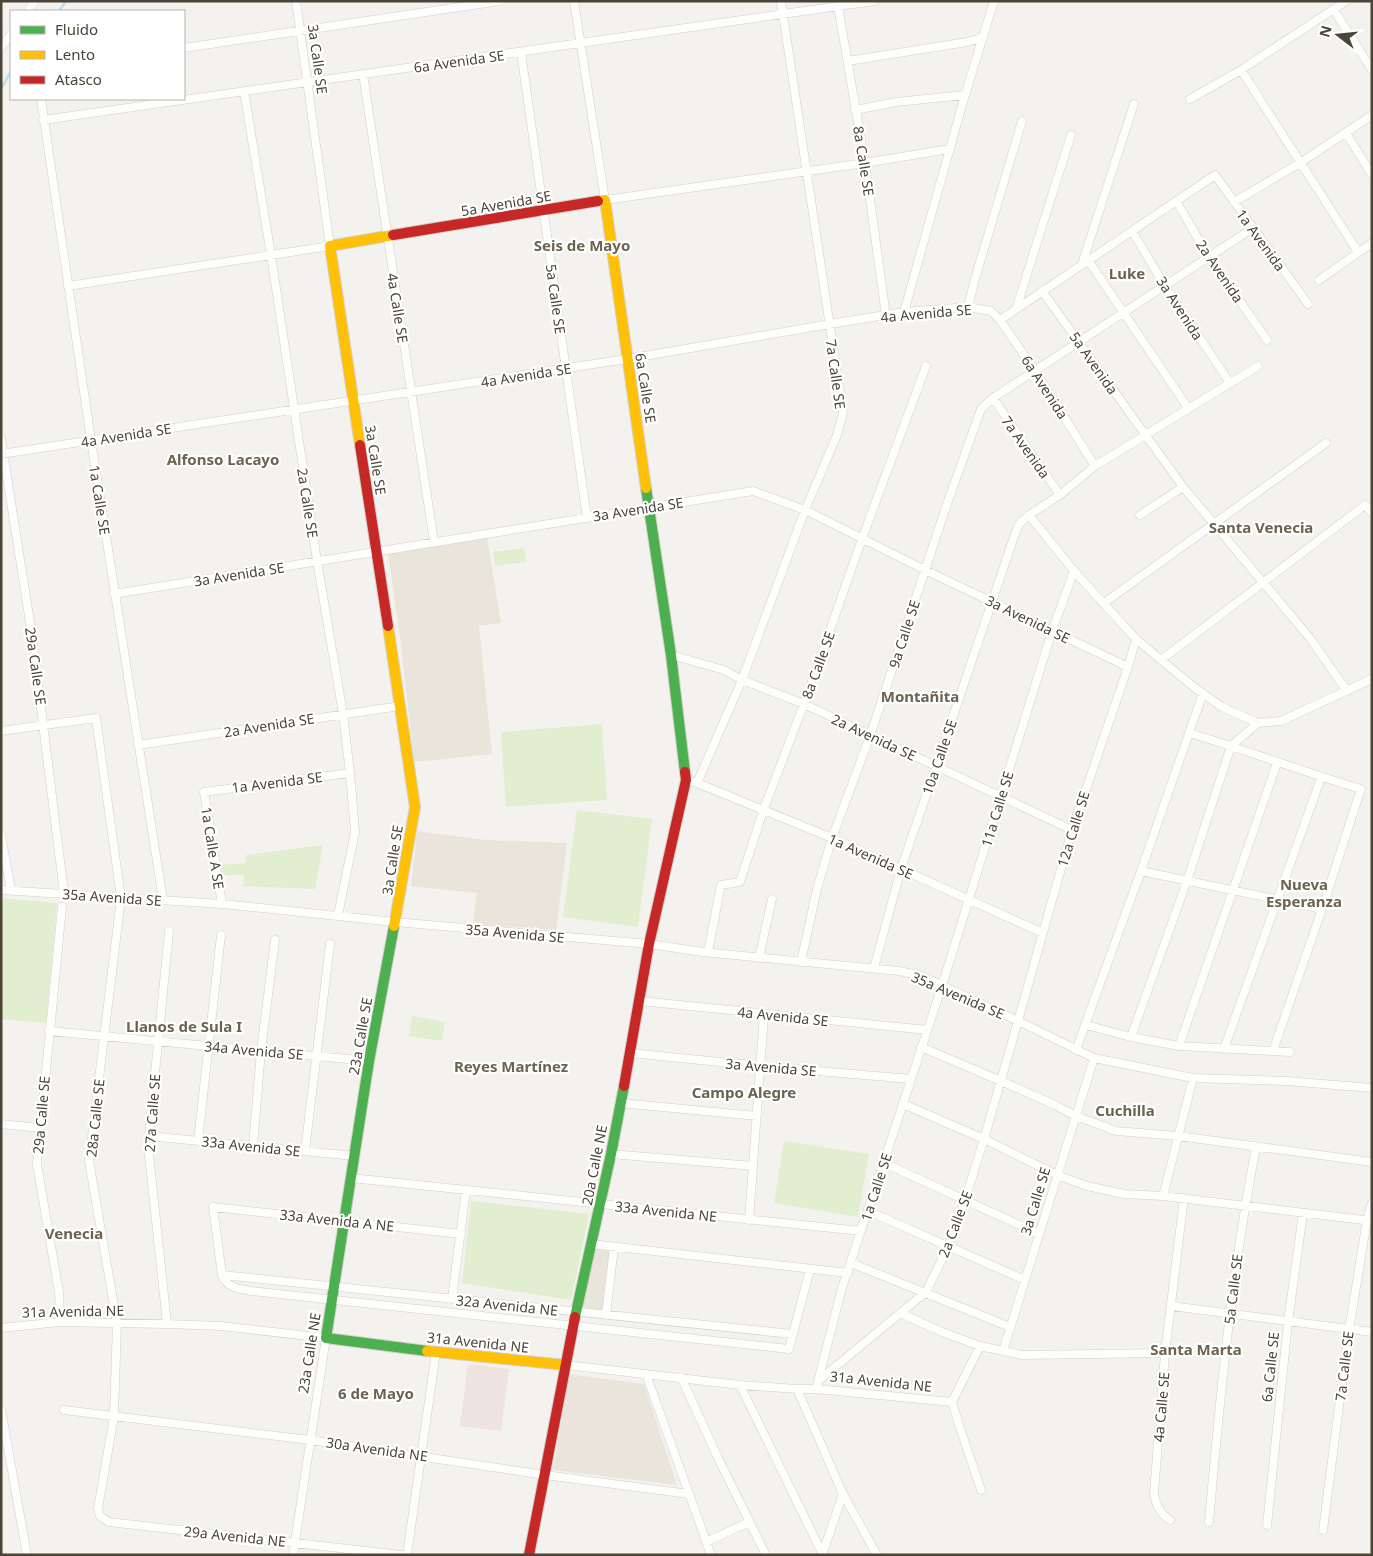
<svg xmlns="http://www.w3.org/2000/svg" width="1373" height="1556" font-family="'Noto Sans',sans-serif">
	<rect width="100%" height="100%" fill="#f4f2ee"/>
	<path fill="#eae5da" d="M 487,537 L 501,623 L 479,626 L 492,754 L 414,762 L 400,637 L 388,554 Z
		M 417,831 L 486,840 L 567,843 L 556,930 L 473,924 L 477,893 L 411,886 Z
		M 593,1248 L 611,1251 L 604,1310 L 581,1307 Z
		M 569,1374 L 644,1384 L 677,1485 L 553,1470 Z"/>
	<path fill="#eee3df" d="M 468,1364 L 509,1369 L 501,1431 L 460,1426 Z"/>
	<path fill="#e1eecf" d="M 524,548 L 526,562 L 495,566 L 493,552 Z
		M 602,724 L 607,800 L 506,807 L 501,732 Z
		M 577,810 L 652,819 L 638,927 L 563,917 Z
		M 323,845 L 315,889 L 243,886 L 244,875 L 221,875 L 220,865 L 245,863 L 246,855 Z
		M 1,898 L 57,903 L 46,1023 L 1,1019 Z
		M 412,1016 L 445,1022 L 442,1041 L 409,1036 Z
		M 784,1141 L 869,1154 L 858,1217 L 774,1203 Z
		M 471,1201 L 589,1214 L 571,1300 L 462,1283 Z"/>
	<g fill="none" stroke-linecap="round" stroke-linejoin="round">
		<path stroke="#c0ddf1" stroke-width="2.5" d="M 59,11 L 66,1
			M 1,89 L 11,71"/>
		<defs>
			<path id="street" d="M 574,1 L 605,200 L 865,163 L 949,149
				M 838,6 L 865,163 L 886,316
				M 1334,10 L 1372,70
				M 28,11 L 35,1
				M 1,48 L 11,34
				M 184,48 L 500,1
				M 521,52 L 587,518
				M 848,61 L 967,42 L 982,38
				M 1241,70 L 1358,252
				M 363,74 L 434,542
				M 244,91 L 271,255 L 317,561 L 343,714 L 350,773 L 355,832 L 338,915
				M 41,99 L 91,440 L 163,900
				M 1190,99 L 1241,70 L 1346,1
				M 855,110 L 896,102 L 965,95
				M 43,120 L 874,1
				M 1346,133 L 1372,175
				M 1176,201 L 1209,257 L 1267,340
				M 1234,202 L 1300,163 L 1372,115
				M 1132,231 L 1165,286 L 1230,383
				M 1088,260 L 1188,408
				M 1082,264 L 1134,104
				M 1319,280 L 1372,243
				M 68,286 L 330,246 L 296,1
				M 1042,291 L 1183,487 L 1309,637 L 1347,691
				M 968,307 L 975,279 L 1022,121
				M 1016,309 L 1071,135
				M 904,312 L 965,95 L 994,1
				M 1000,320 L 1215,175 L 1308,304
				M 993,398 L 1060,495
				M 1,439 L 32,635 L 64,893
				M 1,454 L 627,359 L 830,324 L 904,312 L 968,307 L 991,311 L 1000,320 L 1035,371 L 1095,466
				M 1029,515 L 1074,571 L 1136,639 L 1195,688 L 1222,707 L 1258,723 L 1281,721 L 1372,679
				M 1140,515 L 1183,487
				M 114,594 L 753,491 L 805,510 L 925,570 L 1128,667
				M 1104,603 L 1326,443
				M 671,655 L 724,670 L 742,680 L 804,704 L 1072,830
				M 1161,660 L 1365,505 L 1372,513
				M 1,731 L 96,718 L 121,898 L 89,1161 L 117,1323 L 114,1417 L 98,1508 L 100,1516 L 109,1522 L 401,1555
				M 1189,733 C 1247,750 1303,772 1361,789 L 1322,909 L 1273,1051
				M 138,745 L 400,706
				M 686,780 L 697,783 L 832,838 L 1043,933
				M 697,783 L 742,680 L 805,510 L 837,435 L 843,413 L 781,1
				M 1,835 L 11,890
				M 1141,871 L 1322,909
				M 1,890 L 222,904 L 395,922 L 649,944 L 703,952 L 899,971 L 922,976 L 1018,1021 L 1094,1058 L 1193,1078 L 1286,1081 L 1372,1088
				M 222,904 L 204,792 L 350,773
				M 708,952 L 721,885 L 740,882 L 763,811 L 804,704 L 862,539 L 926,366
				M 759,958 L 772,899
				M 801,962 L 817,889 L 832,838 L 870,736 L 947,504 L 981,409 L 993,398 L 1253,228
				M 874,968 L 901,869 L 1015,534 L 1019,524 L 1029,515 L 1060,495 L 1095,466 L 1258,366
				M 640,1001 L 927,1030
				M 1086,1025 L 1131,1037 L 1179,1046 L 1290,1052
				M 49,1031 L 369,1061
				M 1131,1037 L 1187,881 L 1231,746 L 1258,723
				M 1179,1046 L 1277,763
				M 921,1047 L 1001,1081 L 1055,1105 L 1076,1116 L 1116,1131 L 1178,1136 L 1372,1162
				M 1224,1049 L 1321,778
				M 1076,1050 L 1141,871 L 1203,693
				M 630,1053 L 760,1066 L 911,1079
				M 620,1103 L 757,1116
				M 903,1104 L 984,1139 L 1057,1175 L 1087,1186 L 1124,1194 L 1163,1196 L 1372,1221
				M 1,1124 L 40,1128
				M 148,1136 L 355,1156
				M 198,1141 L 221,935
				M 253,1146 L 261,1051 L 275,940
				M 305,1151 L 330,944
				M 611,1154 L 753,1166
				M 884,1163 L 1039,1234
				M 351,1178 L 861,1231
				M 1163,1196 L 1193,1078
				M 868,1211 L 1025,1280
				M 749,1220 L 764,1015
				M 461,1234 L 213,1207 L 222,1275 C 228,1289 238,1288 251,1291 L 789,1349 L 810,1269
				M 591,1244 L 848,1273
				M 851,1263 L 1010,1327
				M 222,1275 L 792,1334
				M 452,1299 L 466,1190
				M 1171,1306 L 1372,1332
				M 900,1313 L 942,1332 L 980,1346 L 1022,1355 L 1165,1353
				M 606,1315 L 614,1247
				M 60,1322 L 59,1293 L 37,1164 L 62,907
				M 167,1324 L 148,1145 L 169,931
				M 1,1328 L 60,1322 L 167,1324 L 220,1326 L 326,1338 L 293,1555
				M 980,1346 L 952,1402 L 960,1428 L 981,1490
				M 1003,1351 L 1094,1058
				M 566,1365 L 740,1385 L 797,1389 L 816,1389 L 952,1402
				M 646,1374 L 711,1555
				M 681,1377 L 718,1458 L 766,1555
				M 818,1381 L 926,1292 L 948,1247 L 965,1200 L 984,1139 L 1018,1021 L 1072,830 L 1128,667 L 1136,639
				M 740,1385 L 822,1553
				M 797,1389 L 843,1494 L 877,1555
				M 816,1389 L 842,1288 L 942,986 L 1052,631 L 1074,571
				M 1,1409 L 27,1555
				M 64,1410 L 310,1440 L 545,1475 L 689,1494
				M 1170,1520 C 1159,1513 1156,1505 1154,1493 L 1165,1353 L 1184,1198
				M 1209,1522 C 1220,1396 1232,1271 1256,1147
				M 1267,1525 L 1288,1322 L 1303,1213
				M 1323,1530 L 1349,1330 L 1367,1220 L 1372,1203
				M 706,1542 L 749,1522
				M 407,1555 L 436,1352
				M 822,1555 L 843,1494"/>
			<path id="fast" d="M 646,488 L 671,655 L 685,772
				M 394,926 L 369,1061 L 326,1338 L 427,1351
				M 575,1317 L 611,1154 L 624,1086"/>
			<path id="slow" d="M 598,201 L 605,200 L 646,488
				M 360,445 L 330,246 L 393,235
				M 388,626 L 415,807 L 394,926
				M 427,1351 L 566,1365"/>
			<path id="jam" d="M 393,235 L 598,201
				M 360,445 L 388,626
				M 624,1086 L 649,944 L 686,780 L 685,772
				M 529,1555 L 575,1317"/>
		</defs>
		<use href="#street" stroke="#d2d0cb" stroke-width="9"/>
		<use href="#fast" stroke="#d3cfc5" stroke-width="12"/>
		<use href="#slow" stroke="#d3cfc5" stroke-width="12"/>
		<use href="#jam" stroke="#d3cfc5" stroke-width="12"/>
		<use href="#street" stroke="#fdfdfc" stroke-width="8"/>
		<use href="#fast" stroke="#4caf50" stroke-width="10"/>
		<use href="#slow" stroke="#ffc107" stroke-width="10"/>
		<use href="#jam" stroke="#c62828" stroke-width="10"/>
	</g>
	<g text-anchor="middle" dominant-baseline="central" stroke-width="4.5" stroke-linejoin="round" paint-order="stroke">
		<g font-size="14" fill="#4b4439" stroke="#fff">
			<text transform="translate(318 59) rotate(82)">3a Calle SE</text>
			<text transform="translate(459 61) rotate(-8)">6a Avenida SE</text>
			<text transform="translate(864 161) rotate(81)">8a Calle SE</text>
			<text transform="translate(506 203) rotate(-10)">5a Avenida SE</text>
			<text transform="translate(1261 240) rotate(54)">1a Avenida</text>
			<text transform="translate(1220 271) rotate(56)">2a Avenida</text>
			<text transform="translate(556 299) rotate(82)">5a Calle SE</text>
			<text transform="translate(398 308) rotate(81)">4a Calle SE</text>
			<text transform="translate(1180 308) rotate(57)">3a Avenida</text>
			<text transform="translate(926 313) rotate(-5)">4a Avenida SE</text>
			<text transform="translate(1094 363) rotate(55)">5a Avenida</text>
			<text transform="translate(836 374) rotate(82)">7a Calle SE</text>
			<text transform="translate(526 375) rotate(-9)">4a Avenida SE</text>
			<text transform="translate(1045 387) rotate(57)">6a Avenida</text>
			<text transform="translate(646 388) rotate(81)">6a Calle SE</text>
			<text transform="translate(126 435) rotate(-9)">4a Avenida SE</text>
			<text transform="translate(1026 447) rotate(55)">7a Avenida</text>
			<text transform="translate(376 460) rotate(81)">3a Calle SE</text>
			<text transform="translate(100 500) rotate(81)">1a Calle SE</text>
			<text transform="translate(308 503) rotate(81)">2a Calle SE</text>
			<text transform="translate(638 509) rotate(-9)">3a Avenida SE</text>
			<text transform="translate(239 574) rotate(-9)">3a Avenida SE</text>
			<text transform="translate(1028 619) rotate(26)">3a Avenida SE</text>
			<text transform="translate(904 634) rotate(-72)">9a Calle SE</text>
			<text transform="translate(818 665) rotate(-70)">8a Calle SE</text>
			<text transform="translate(36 666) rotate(82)">29a Calle SE</text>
			<text transform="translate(269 725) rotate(-9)">2a Avenida SE</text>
			<text transform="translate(874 737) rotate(25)">2a Avenida SE</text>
			<text transform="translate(939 757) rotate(-71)">10a Calle SE</text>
			<text transform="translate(277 782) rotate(-7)">1a Avenida SE</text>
			<text transform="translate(997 809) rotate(-73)">11a Calle SE</text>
			<text transform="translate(1073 829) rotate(-73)">12a Calle SE</text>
			<text transform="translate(213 848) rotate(81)">1a Calle A SE</text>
			<text transform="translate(871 856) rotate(24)">1a Avenida SE</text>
			<text transform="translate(392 860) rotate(-81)">3a Calle SE</text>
			<text transform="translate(112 897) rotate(4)">35a Avenida SE</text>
			<text transform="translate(515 933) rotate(5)">35a Avenida SE</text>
			<text transform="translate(958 995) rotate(23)">35a Avenida SE</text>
			<text transform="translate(783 1016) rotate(6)">4a Avenida SE</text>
			<text transform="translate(360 1036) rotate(-80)">23a Calle SE</text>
			<text transform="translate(254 1050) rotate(5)">34a Avenida SE</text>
			<text transform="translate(771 1067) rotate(5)">3a Avenida SE</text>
			<text transform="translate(152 1113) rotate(-86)">27a Calle SE</text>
			<text transform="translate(41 1115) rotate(-85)">29a Calle SE</text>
			<text transform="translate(95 1118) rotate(-84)">28a Calle SE</text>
			<text transform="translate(251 1146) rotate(6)">33a Avenida SE</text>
			<text transform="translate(594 1165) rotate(-79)">20a Calle NE</text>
			<text transform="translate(876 1187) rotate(-72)">1a Calle SE</text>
			<text transform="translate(1035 1201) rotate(-73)">3a Calle SE</text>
			<text transform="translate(666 1211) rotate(6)">33a Avenida NE</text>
			<text transform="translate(337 1220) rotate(6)">33a Avenida A NE</text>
			<text transform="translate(955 1224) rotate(-69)">2a Calle SE</text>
			<text transform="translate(1233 1289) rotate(-83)">5a Calle SE</text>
			<text transform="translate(507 1305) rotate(6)">32a Avenida NE</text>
			<text transform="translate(73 1311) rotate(-1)">31a Avenida NE</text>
			<text transform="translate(478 1342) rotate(6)">31a Avenida NE</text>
			<text transform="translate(309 1353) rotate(-81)">23a Calle NE</text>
			<text transform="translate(1344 1366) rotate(-83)">7a Calle SE</text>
			<text transform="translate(1270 1367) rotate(-84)">6a Calle SE</text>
			<text transform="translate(881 1381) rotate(6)">31a Avenida NE</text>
			<text transform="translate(1161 1407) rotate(-85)">4a Calle SE</text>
			<text transform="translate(377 1449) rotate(8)">30a Avenida NE</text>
			<text transform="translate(235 1536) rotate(6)">29a Avenida NE</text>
		</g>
		<g font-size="15" font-weight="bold" fill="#6e6250" stroke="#fff">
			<text x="582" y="245">Seis de Mayo</text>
			<text x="1127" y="273">Luke</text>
			<text x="223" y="459">Alfonso Lacayo</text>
			<text x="1261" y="527">Santa Venecia</text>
			<text x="920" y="696">Montañita</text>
			<text x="1304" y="884">Nueva<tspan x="1304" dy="17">Esperanza</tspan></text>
			<text x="184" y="1026">Llanos de Sula I</text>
			<text x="511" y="1066">Reyes Martínez</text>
			<text x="744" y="1092">Campo Alegre</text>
			<text x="1125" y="1110">Cuchilla</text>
			<text x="74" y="1233">Venecia</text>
			<text x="1196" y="1349">Santa Marta</text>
			<text x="376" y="1393">6 de Mayo</text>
		</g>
	</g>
	<rect width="1373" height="1556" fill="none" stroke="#4b4439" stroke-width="5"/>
	<rect x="10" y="10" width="175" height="90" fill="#ffffff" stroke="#b7b4b0"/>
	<rect x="20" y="26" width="25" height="8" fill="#4caf50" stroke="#b7b4b0"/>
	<text x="55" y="35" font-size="15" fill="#4b4439">Fluido</text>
	<rect x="20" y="51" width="25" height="8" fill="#ffc107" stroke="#b7b4b0"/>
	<text x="55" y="60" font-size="15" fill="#4b4439">Lento</text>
	<rect x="20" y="76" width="25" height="8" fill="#c62828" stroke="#b7b4b0"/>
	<text x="55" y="85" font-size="15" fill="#4b4439">Atasco</text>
	<g transform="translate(1338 35) rotate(286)" stroke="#ffffff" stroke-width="4" paint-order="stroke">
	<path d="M0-4L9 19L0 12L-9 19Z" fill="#4b4439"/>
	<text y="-8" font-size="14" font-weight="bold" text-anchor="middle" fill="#4b4439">N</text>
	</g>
</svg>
